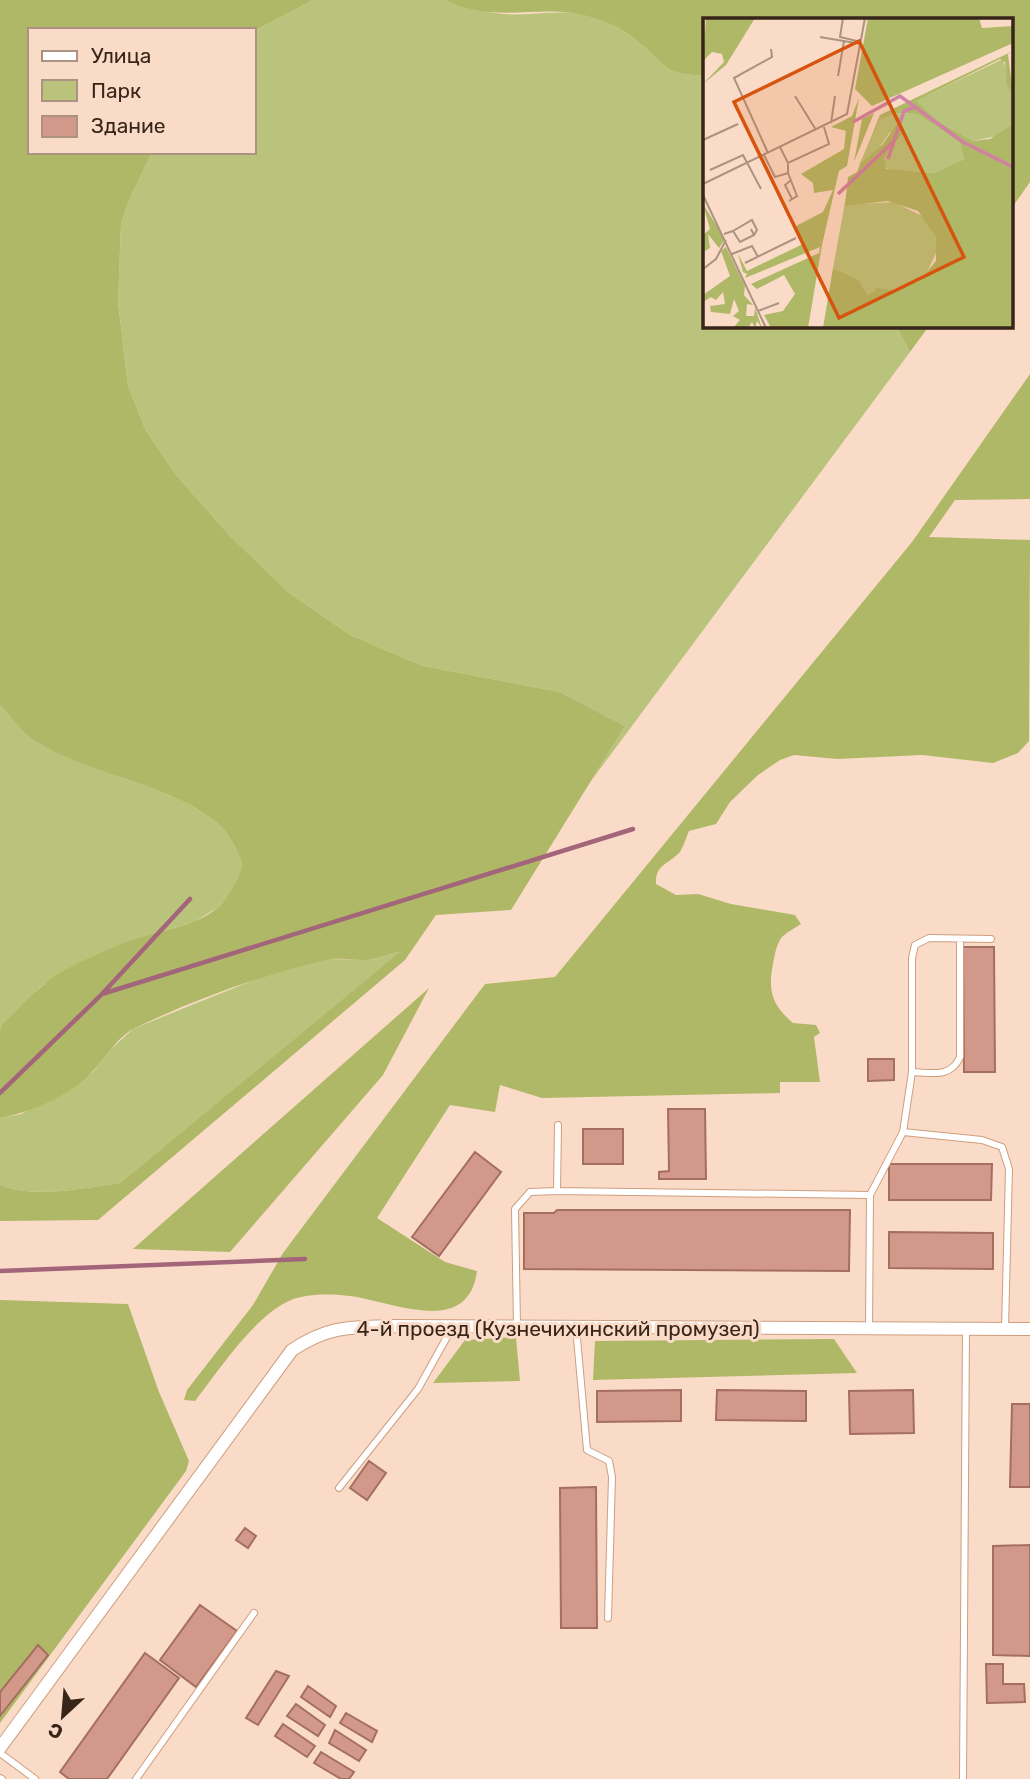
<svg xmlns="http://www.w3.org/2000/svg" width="1030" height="1779" font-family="Rubik,sans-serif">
	<rect width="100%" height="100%" fill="#fadbc7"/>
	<path fill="#bac37b" d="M 313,0 L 445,0 C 468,11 503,16 529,14 C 552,13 571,10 593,18 C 609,23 623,29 636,40 C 665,62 662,76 704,75 L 704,326 L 896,326 L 910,352 L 591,781 L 625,726 L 560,692 L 423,666 L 350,635 L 288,592 L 230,536 L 176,475 L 146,431 L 128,386 L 118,301 L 121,224 L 129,200 L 152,152 L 254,152 L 254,31 Z
		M 0,705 C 10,715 19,729 30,736 C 84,775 169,782 217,823 C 230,834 237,849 244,864 L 235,890 L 217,908 L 194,922 L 141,938 L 63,972 L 40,987 L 0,1030 Z
		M 402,951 L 120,1183 C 82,1188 37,1199 0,1185 L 0,1118 L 21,1114 L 70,1088 L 93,1072 L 111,1049 L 133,1029 L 184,1008 L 269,974 L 330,959 L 370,960 Z"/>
	<path fill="#afb867" d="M 0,0 L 313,0 L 254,31 L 30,30 L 30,152 L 152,152 L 129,200 L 121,224 L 118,302 L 128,386 L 146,431 L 176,475 L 230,536 L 288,592 L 350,635 L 423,666 L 560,692 L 625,726 L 511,910 L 436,915 L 405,960 L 98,1220 L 0,1221 L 0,1185 C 37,1199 82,1188 120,1183 L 400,952 C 391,953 380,958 369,960 C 355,961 340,957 327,960 C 261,975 196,999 135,1028 C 117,1037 107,1056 94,1070 C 72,1095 32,1112 0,1118 L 0,1030 L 3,1024 C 22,1006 40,984 63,971 C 88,958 116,945 142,937 C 194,922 225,921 243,864 C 237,849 230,834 217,823 C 169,782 84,775 30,737 C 19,729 10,715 0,705 Z
		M 445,0 L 1030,0 L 1030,182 L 1011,209 L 1011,19 L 704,19 L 704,75 C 662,76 665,62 636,40 C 623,29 609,23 593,18 C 544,1 497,26 445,0 Z
		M 896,326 L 929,326 L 910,352 Z
		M 1030,374 L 1030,499 L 955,500 L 929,537 L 1030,540 L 1029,741 L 1018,753 L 993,763 L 922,755 L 837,759 L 794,755 L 780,760 L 758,775 L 730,802 L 716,824 L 689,831 C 686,838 683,848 679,853 C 667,865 655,865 656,884 L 676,895 L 698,894 L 731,904 L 795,915 L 801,924 C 795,928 787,932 782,937 C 776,945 775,954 773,964 C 768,990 771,1004 793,1023 L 816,1025 L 820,1033 L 814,1037 L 820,1082 L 780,1082 L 780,1093 L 542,1098 L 500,1085 L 495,1112 L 450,1105 L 377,1218 L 445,1262 L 477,1271 C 469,1332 405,1307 366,1299 C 344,1294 312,1292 291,1300 C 255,1315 219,1370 195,1401 L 184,1400 L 187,1390 L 253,1305 L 283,1253 L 485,984 L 555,977 L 912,542 Z
		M 429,988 L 383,1075 L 230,1252 L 133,1249 Z
		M 0,1300 L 128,1304 L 159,1392 L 189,1461 L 186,1471 L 0,1723 Z
		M 516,1337 L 520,1381 L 433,1383 L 465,1340 Z
		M 834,1339 L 857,1373 L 593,1380 L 595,1341 Z"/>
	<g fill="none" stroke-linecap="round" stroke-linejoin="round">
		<path stroke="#a36579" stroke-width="4.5" d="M 102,994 L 633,829
			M 0,1093 L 102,994 L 190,899
			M 0,1271 L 305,1259"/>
	</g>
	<path fill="#d2998b" stroke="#a46e60" stroke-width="2" d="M 963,947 L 994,947 L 995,1072 L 964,1072 Z
		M 868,1059 L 894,1059 L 894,1080 L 868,1081 Z
		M 668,1109 L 705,1109 L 706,1179 L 659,1179 L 659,1172 L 669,1171 Z
		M 583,1129 L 623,1129 L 623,1164 L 583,1164 Z
		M 475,1152 L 501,1172 L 439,1256 L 412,1237 Z
		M 889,1164 L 992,1164 L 991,1200 L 889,1200 Z
		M 557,1210 L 850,1210 L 849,1271 L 524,1269 L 524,1213 L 554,1213 Z
		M 889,1232 L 993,1233 L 993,1269 L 889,1268 Z
		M 681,1390 L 681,1421 L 597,1422 L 597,1391 Z
		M 717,1390 L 806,1391 L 806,1421 L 716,1420 Z
		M 913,1390 L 914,1433 L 850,1434 L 849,1391 Z
		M 1012,1404 L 1030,1404 L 1030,1487 L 1010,1487 Z
		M 369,1461 L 386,1473 L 367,1500 L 350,1488 Z
		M 596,1487 L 597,1628 L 561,1628 L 560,1488 Z
		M 245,1528 L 256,1536 L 248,1548 L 236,1540 Z
		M 1030,1545 L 1030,1656 L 993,1655 L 993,1546 Z
		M 200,1605 L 237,1631 L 196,1687 L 160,1660 Z
		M 38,1645 L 48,1655 L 0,1716 L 0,1692 Z
		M 145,1653 L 179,1678 L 107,1779 L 69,1779 L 60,1772 Z
		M 986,1664 L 1003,1664 L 1003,1684 L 1024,1684 L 1025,1702 L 987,1703 Z
		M 276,1671 L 289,1676 L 258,1725 L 246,1718 Z
		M 308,1686 L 336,1706 L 330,1717 L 301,1697 Z
		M 296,1704 L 325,1725 L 318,1736 L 287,1716 Z
		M 346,1713 L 377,1731 L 372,1742 L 340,1723 Z
		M 283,1724 L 315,1746 L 307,1757 L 275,1736 Z
		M 335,1730 L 366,1750 L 359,1761 L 329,1743 Z
		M 321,1752 L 354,1772 L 349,1779 L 341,1779 L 314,1763 Z"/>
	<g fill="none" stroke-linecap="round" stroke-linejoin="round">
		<defs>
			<path id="service" d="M 912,1072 C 932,1073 951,1078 960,1057 L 960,940
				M 903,1132 L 912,1072 L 912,958 L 915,945 L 929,938 L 991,939
				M 557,1191 L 558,1125
				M 870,1195 L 903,1132 L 982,1140 L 1002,1147 L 1009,1169 L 1005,1329
				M 517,1326 L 515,1209 L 530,1192 L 557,1191 L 870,1195 L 869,1328
				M 576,1327 L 587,1450 L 609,1461 L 612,1477 L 608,1618
				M 339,1488 L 418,1389 L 452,1328
				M 0,1753 L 35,1779
				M 0,1778 L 2,1779
				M 136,1779 L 254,1613
				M 963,1779 L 966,1329"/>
			<path id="minor" d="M 0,1748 L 292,1350 C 329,1326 349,1327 392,1326 L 1030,1329"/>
		</defs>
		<use href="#service" stroke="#cf9e7f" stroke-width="8"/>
		<use href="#minor" stroke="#cf9e7f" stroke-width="14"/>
		<use href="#service" stroke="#fff" stroke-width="6"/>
		<use href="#minor" stroke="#fff" stroke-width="12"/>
	</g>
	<g text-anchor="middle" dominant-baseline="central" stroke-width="6" stroke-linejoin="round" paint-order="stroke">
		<g font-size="21" fill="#382519" stroke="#fadbc7">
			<text x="558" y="1328">4-й проезд (Кузнечихинский промузел)</text>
		</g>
	</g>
	<g transform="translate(703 18)">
		<rect width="310" height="310" fill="#fadbc7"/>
		<path d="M 300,41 L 310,76 L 310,106 L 294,118 L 270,123 L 236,104 L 212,83 ZM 190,95 L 214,96 L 231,107 L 257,125 L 261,141 L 231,155 L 186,152 L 181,148 L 181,141 L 200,115 L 187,114 L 171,137 L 156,147 L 177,102 ZM 143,179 L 143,187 L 191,184 L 223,200 L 233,219 L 234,233 L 222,258 L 189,272 L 171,272 L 165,277 L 155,261 L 130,250 Z" fill="#bac37b"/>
		<path d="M 3,0 L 52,0 L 23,47 L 0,66 L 21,44 L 19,36 L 9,34 L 0,43 ZM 165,0 L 276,0 L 279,10 L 310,8 L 310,25 L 169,88 L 152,71 ZM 310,33 L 305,36 L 310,76 L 304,67 L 302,44 L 297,41 L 213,83 L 236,104 L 270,123 L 287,121 L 310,106 L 310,310 L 120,310 L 130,250 L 155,261 L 165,277 L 174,270 L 189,272 L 216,263 L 233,243 L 233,219 L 215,193 L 185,183 L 142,188 L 145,159 L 154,154 L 177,97 ZM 191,95 L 214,96 L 231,107 L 257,125 L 261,141 L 231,155 L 183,151 L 181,141 L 200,115 L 196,103 L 179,127 L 157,146 L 177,102 ZM 156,80 L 144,148 L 136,153 L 119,227 L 105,310 L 68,310 L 61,297 L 80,293 L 92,276 L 81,257 L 54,271 L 48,266 L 116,235 L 117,229 L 42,260 L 44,256 L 40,254 L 35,236 L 44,253 L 100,226 L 93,208 L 120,194 L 130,172 L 111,175 L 110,165 L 98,156 L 141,131 L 143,113 L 128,109 L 149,98 ZM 171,95 L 151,144 L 159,101 ZM 0,186 L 22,221 L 16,230 L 5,216 L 7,230 L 0,234 L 0,217 L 7,211 ZM 23,229 L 42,268 L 41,277 L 50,287 L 44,286 L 43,298 L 51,298 L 52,290 L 59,310 L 54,303 L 52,310 L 49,304 L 45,310 L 30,310 L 37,302 L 30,298 L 36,293 L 31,281 L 27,296 L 8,294 L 7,288 L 22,286 L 20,274 L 13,282 L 8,279 L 0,284 L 0,277 L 27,258 L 18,233 Z" fill="#afb867" fill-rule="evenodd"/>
		<path fill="none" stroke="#d181a2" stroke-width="3.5" d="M 150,104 L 197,78 L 260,124 L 310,149M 185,141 L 201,93 L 212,89M 135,176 L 190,124"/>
		<path fill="none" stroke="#ac9281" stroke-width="2" d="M 140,0 L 137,19 L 158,24M 117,19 L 158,26M 135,58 L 141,23M 92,78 L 113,112M 128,105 L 132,78M 0,122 L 35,106M 77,129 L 85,145 L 126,126 L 121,109M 65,135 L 31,60 L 69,39 L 68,31M 61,137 L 72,159 L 85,155 L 85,146M 7,152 L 40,137 L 58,171M 85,155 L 94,178 L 86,183M 87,163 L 82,167 L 89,181M 0,166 L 144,96 L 162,0M 0,177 L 63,310M 30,213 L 49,202 L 54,212 L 51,217M 21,216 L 30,213 L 37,224 L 51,217 L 48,211M 29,236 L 49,228 L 55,239M 42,245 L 93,220M 0,251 L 13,241 L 23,222M 55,293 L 76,285"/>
		<path fill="#d6540d" fill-opacity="0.15" stroke="#d6540d" stroke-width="3.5" d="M 156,23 L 261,239 L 136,300 L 31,84 Z"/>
		<rect width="310" height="310" fill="none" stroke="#382519" stroke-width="3.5"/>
	</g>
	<rect x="28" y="28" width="228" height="126" fill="#fadbc7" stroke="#ac9281" stroke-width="2"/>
	<rect x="42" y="51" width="35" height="10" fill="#ffffff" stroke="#ac9281" stroke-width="2"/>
	<text x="91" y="63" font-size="21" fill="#382519">Улица</text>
	<rect x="42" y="80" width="35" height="21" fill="#bac37b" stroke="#ac9281" stroke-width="2"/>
	<text x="91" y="98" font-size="21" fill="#382519">Парк</text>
	<rect x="42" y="116" width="35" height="21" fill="#d2998b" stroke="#ac9281" stroke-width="2"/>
	<text x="91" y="133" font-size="21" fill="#382519">Здание</text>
	<g transform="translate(63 1716) rotate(206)" stroke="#fadbc7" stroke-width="5" paint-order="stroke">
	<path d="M0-5L12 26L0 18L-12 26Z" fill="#382519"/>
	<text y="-10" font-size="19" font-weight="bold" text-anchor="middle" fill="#382519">С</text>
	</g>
</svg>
